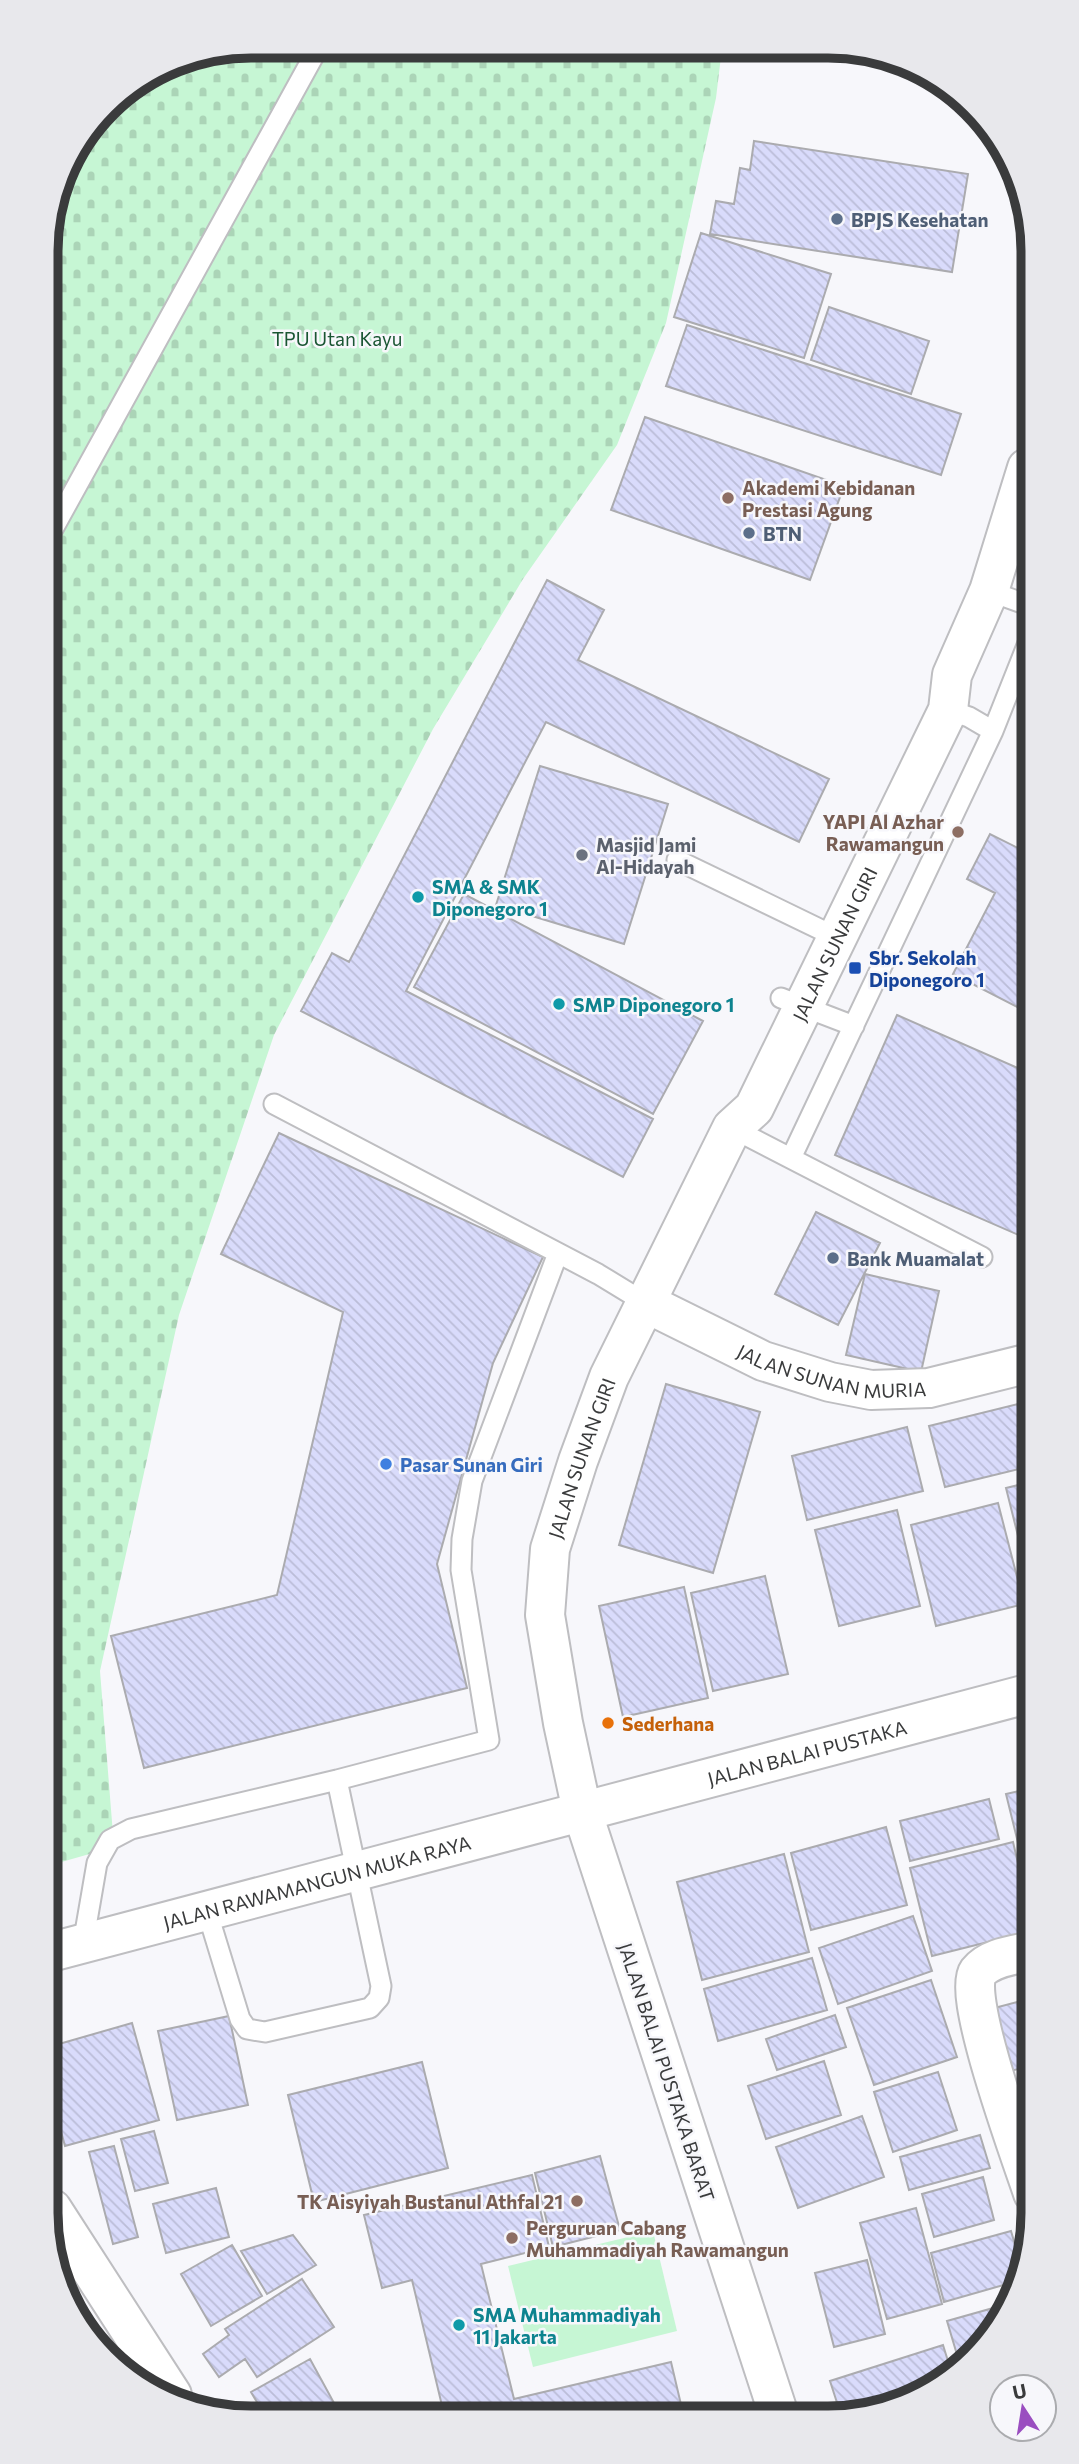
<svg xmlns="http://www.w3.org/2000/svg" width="1079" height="2464" font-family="Commissioner,sans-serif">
	<defs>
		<pattern id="cemetery-stones" width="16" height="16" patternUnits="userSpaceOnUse" patternTransform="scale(1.75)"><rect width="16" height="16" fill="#c6f6d4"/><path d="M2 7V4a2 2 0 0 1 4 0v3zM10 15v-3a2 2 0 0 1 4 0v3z" fill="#abd4b7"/></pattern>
		<pattern id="building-back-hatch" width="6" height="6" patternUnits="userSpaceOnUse" patternTransform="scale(1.75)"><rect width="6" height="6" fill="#d9dbfb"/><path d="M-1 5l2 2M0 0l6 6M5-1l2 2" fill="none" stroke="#bbbdd8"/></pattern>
	</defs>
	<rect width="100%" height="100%" fill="#f7f7fb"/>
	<path fill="#c6f6d4" d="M 653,2231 L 677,2331 L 533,2367 L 508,2266 Z"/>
	<path fill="url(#cemetery-stones)" d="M 250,46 L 722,48 L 716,98 L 666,323 L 617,445 L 523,579 L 433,729 L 274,1035 L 179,1315 L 100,1671 L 114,1847 L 51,1865 L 46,237 L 67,159 L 115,97 L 172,61 Z"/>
	<path fill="url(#building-back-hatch)" stroke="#ababaf" stroke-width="2" d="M 754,141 L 968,174 L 952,272 L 710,234 L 716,201 L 734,204 L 740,168 L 750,170 Z
		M 701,233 L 831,274 L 804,358 L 674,317 Z
		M 829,307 L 929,341 L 911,394 L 811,360 Z
		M 687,325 L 961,414 L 941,475 L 666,386 Z
		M 645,417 L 844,486 L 810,580 L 611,510 Z
		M 547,580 L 604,610 L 578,660 L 829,779 L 799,842 L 546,722 L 406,991 L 653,1119 L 623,1177 L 301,1011 L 332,953 L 349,962 Z
		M 540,766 L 668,804 L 624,944 L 496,905 Z
		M 1029,828 L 1029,1013 L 953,974 L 995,893 L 967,879 L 990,834 L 1018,848 Z
		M 464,894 L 703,1021 L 653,1114 L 414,987 Z
		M 897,1015 L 1029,1073 L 1030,1240 L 835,1155 Z
		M 279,1133 L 543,1257 L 493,1363 L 437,1564 L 467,1688 L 144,1768 L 111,1636 L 277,1595 L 343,1312 L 221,1254 Z
		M 816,1212 L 880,1243 L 838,1325 L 775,1294 Z
		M 865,1274 L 939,1291 L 921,1372 L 846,1355 Z
		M 666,1384 L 760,1412 L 713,1573 L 619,1545 Z
		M 1030,1401 L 1031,1466 L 945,1487 L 929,1426 Z
		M 907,1427 L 923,1491 L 807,1520 L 792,1456 Z
		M 1031,1482 L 1031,1588 L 1006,1488 Z
		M 998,1503 L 1024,1604 L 936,1626 L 911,1525 Z
		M 897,1510 L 920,1606 L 839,1626 L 815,1530 Z
		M 765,1576 L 788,1674 L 713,1691 L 691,1593 Z
		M 684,1587 L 708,1698 L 623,1717 L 599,1606 Z
		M 1032,1788 L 1032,1900 L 1006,1794 Z
		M 989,1799 L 999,1839 L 910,1861 L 900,1821 Z
		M 886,1827 L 907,1905 L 811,1930 L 791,1853 Z
		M 1013,1842 L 1032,1922 L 1032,1931 L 932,1956 L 910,1868 Z
		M 784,1854 L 809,1952 L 702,1980 L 677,1882 Z
		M 913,1916 L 932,1971 L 838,2004 L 819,1948 Z
		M 812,1958 L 827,2010 L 718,2041 L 704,1989 Z
		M 931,1980 L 957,2057 L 874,2085 L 847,2008 Z
		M 1032,1998 L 1033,2065 L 1003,2073 L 987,2010 Z
		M 835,2015 L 846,2047 L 777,2070 L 766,2039 Z
		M 229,2016 L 248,2105 L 177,2120 L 158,2031 Z
		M 132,2023 L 159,2120 L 65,2146 L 52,2099 L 52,2046 Z
		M 824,2061 L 841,2115 L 766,2139 L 748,2086 Z
		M 422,2062 L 448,2168 L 314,2202 L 288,2095 Z
		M 938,2072 L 957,2130 L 893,2152 L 874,2092 Z
		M 862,2116 L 884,2177 L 798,2208 L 776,2147 Z
		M 154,2131 L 168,2183 L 135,2191 L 121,2139 Z
		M 980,2135 L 990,2168 L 909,2190 L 900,2157 Z
		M 114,2146 L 138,2237 L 113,2244 L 89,2152 Z
		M 600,2156 L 620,2230 L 553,2247 L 535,2173 Z
		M 532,2175 L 549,2247 L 481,2264 L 514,2399 L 671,2362 L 683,2413 L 444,2414 L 412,2280 L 382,2288 L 364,2215 Z
		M 983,2177 L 994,2220 L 934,2237 L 922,2194 Z
		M 216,2188 L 229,2237 L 166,2253 L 153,2204 Z
		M 916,2208 L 942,2304 L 887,2319 L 860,2223 Z
		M 1011,2231 L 1023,2272 L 1021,2280 L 944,2302 L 931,2253 Z
		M 293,2235 L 316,2265 L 267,2294 L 241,2251 Z
		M 232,2245 L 262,2296 L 211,2326 L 181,2274 Z
		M 867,2260 L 885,2334 L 834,2347 L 815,2273 Z
		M 302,2279 L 334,2327 L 257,2377 L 245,2359 L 219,2377 L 203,2354 L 229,2335 L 225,2329 Z
		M 1011,2303 L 983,2348 L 979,2352 L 958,2358 L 947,2321 Z
		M 943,2345 L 952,2374 L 931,2391 L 881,2412 L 840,2412 L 830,2381 Z
		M 310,2359 L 340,2414 L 264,2414 L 251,2392 Z"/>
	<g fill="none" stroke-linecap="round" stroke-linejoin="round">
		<defs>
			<path id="lane" d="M 47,540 L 317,50
				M 989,591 L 1028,605
				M 948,710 L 969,717 L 993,731
				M 677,860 L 838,938
				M 781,998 L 854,1026
				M 274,1104 L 598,1274 L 644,1302
				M 732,1128 L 982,1257
				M 791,1158 L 993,731 L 1028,643
				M 207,1911 L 240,2019 L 247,2029 L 265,2032 L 370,2008 L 379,1998 L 381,1986 L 337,1780
				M 83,1944 L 97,1863 L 110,1840 L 131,1829 L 337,1780 L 489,1740 L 461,1570 L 462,1539 L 472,1481 L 558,1253"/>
			<g id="street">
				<path id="s1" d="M 644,1302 L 763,1361 L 830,1382 L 871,1390 L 929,1388 L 1030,1363"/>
				<path d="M 1032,1951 C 1015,1955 990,1957 978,1972 C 961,1995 1022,2160 1033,2193"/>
			</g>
			<g id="secondary">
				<path id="s2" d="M 51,1952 L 1031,1693"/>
				<path d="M 52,2209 L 172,2395"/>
				<path id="s3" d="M 778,2412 L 582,1811 L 563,1723 L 545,1615 L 550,1549 L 578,1461 L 609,1377 L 732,1128 L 754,1108 L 948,710 L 952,675 L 989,591 L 1027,468"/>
			</g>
		</defs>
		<use href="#lane" stroke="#bebec1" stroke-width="23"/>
		<use href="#street" stroke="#bebec1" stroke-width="42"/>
		<use href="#secondary" stroke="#bebec1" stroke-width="42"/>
		<use href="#lane" stroke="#fff" stroke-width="19"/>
		<use href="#street" stroke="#fff" stroke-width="38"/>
		<use href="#secondary" stroke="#fff" stroke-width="38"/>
	</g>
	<g fill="#5c6f8a" stroke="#f7f7fb" stroke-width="2.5">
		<circle cx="837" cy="219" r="7"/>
		<circle cx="749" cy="533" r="7"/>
		<circle cx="833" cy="1258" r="7"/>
	</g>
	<g fill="#8d6e63" stroke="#f7f7fb" stroke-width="2.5">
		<circle cx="728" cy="498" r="7"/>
		<circle cx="958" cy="832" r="7"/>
		<circle cx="577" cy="2201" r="7"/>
		<circle cx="512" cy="2238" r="7"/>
	</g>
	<circle fill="#6b7280" stroke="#f7f7fb" stroke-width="2.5" cx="582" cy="855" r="7"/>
	<g fill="#0f9aa8" stroke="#f7f7fb" stroke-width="2.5">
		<circle cx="418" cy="897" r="7"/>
		<circle cx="559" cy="1004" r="7"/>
		<circle cx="459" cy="2325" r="7"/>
	</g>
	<rect fill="#1a4fb4" stroke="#f7f7fb" stroke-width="2.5" x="848" y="961" width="14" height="14" rx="3.5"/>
	<circle fill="#3f7fe0" stroke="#f7f7fb" stroke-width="2.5" cx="386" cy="1464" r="7"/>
	<circle fill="#e8710a" stroke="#f7f7fb" stroke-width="2.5" cx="608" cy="1723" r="7"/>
	<g text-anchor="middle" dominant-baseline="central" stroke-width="5" stroke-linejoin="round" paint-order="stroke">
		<g font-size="19" font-weight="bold" fill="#4e5e75" stroke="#f7f7fb" text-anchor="start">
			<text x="851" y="219">BPJS Kesehatan</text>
			<text x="763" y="533">BTN</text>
			<text x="847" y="1258">Bank Muamalat</text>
		</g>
		<g font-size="19" fill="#1a5633" stroke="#f7f7fb">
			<text x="337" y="338">TPU Utan Kayu</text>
		</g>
		<g font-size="19" font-weight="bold" fill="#785e54" stroke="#f7f7fb" text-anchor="start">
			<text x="742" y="487">Akademi Kebidanan<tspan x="742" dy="22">Prestasi Agung</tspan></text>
			<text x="944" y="821" text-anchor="end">YAPI Al Azhar<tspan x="944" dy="22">Rawamangun</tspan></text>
			<text x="563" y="2201" text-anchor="end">TK Aisyiyah Bustanul Athfal 21</text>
			<text x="526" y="2227">Perguruan Cabang<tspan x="526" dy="22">Muhammadiyah Rawamangun</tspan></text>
		</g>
		<g font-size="19" font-weight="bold" fill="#5b616d" stroke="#f7f7fb" text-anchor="start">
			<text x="596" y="844">Masjid Jami<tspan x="596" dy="22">Al-Hidayah</tspan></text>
		</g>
		<g font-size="19" font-weight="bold" fill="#0d838f" stroke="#f7f7fb" text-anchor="start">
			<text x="432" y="886">SMA &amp; SMK<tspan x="432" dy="22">Diponegoro 1</tspan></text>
			<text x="573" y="1004">SMP Diponegoro 1</text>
			<text x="473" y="2314">SMA Muhammadiyah<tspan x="473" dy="22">11 Jakarta</tspan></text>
		</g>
		<g font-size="19" fill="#3a3b3c" stroke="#f7f7fb">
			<text stroke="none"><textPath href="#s3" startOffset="1570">JALAN SUNAN GIRI</textPath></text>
			<text stroke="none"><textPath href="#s1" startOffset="203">JALAN SUNAN MURIA</textPath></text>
			<text stroke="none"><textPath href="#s3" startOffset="994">JALAN SUNAN GIRI</textPath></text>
			<text stroke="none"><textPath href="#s2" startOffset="782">JALAN BALAI PUSTAKA</textPath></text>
			<text stroke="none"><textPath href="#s2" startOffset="275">JALAN RAWAMANGUN MUKA RAYA</textPath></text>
			<text transform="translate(667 2072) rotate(72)">JALAN BALAI PUSTAKA BARAT</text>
		</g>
		<g font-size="19" font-weight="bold" fill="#164399" stroke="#f7f7fb" text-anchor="start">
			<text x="869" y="957">Sbr. Sekolah<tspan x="869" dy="22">Diponegoro 1</tspan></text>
		</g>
		<g font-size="19" font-weight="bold" fill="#366cbe" stroke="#f7f7fb" text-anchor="start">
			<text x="400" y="1464">Pasar Sunan Giri</text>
		</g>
		<g font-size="19" font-weight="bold" fill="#c56008" stroke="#f7f7fb" text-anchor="start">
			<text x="622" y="1723">Sederhana</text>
		</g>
	</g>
	<path d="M0 0H1079V2464H0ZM251 58H828A193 193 0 0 1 1021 251V2213A193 193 0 0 1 828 2406H251A193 193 0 0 1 58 2213V251A193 193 0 0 1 251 58Z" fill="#e8e8ec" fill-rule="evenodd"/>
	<path fill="none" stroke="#3a3b3c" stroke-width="9" d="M251 58H828A193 193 0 0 1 1021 251V2213A193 193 0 0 1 828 2406H251A193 193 0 0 1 58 2213V251A193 193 0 0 1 251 58Z"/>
	<g transform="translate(1023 2408) rotate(348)"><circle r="33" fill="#f7f7fb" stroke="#abacaf" stroke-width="2"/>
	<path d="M0-5L12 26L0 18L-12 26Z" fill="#9a4ec0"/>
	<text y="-10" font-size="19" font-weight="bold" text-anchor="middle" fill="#3a3b3c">U</text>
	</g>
</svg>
